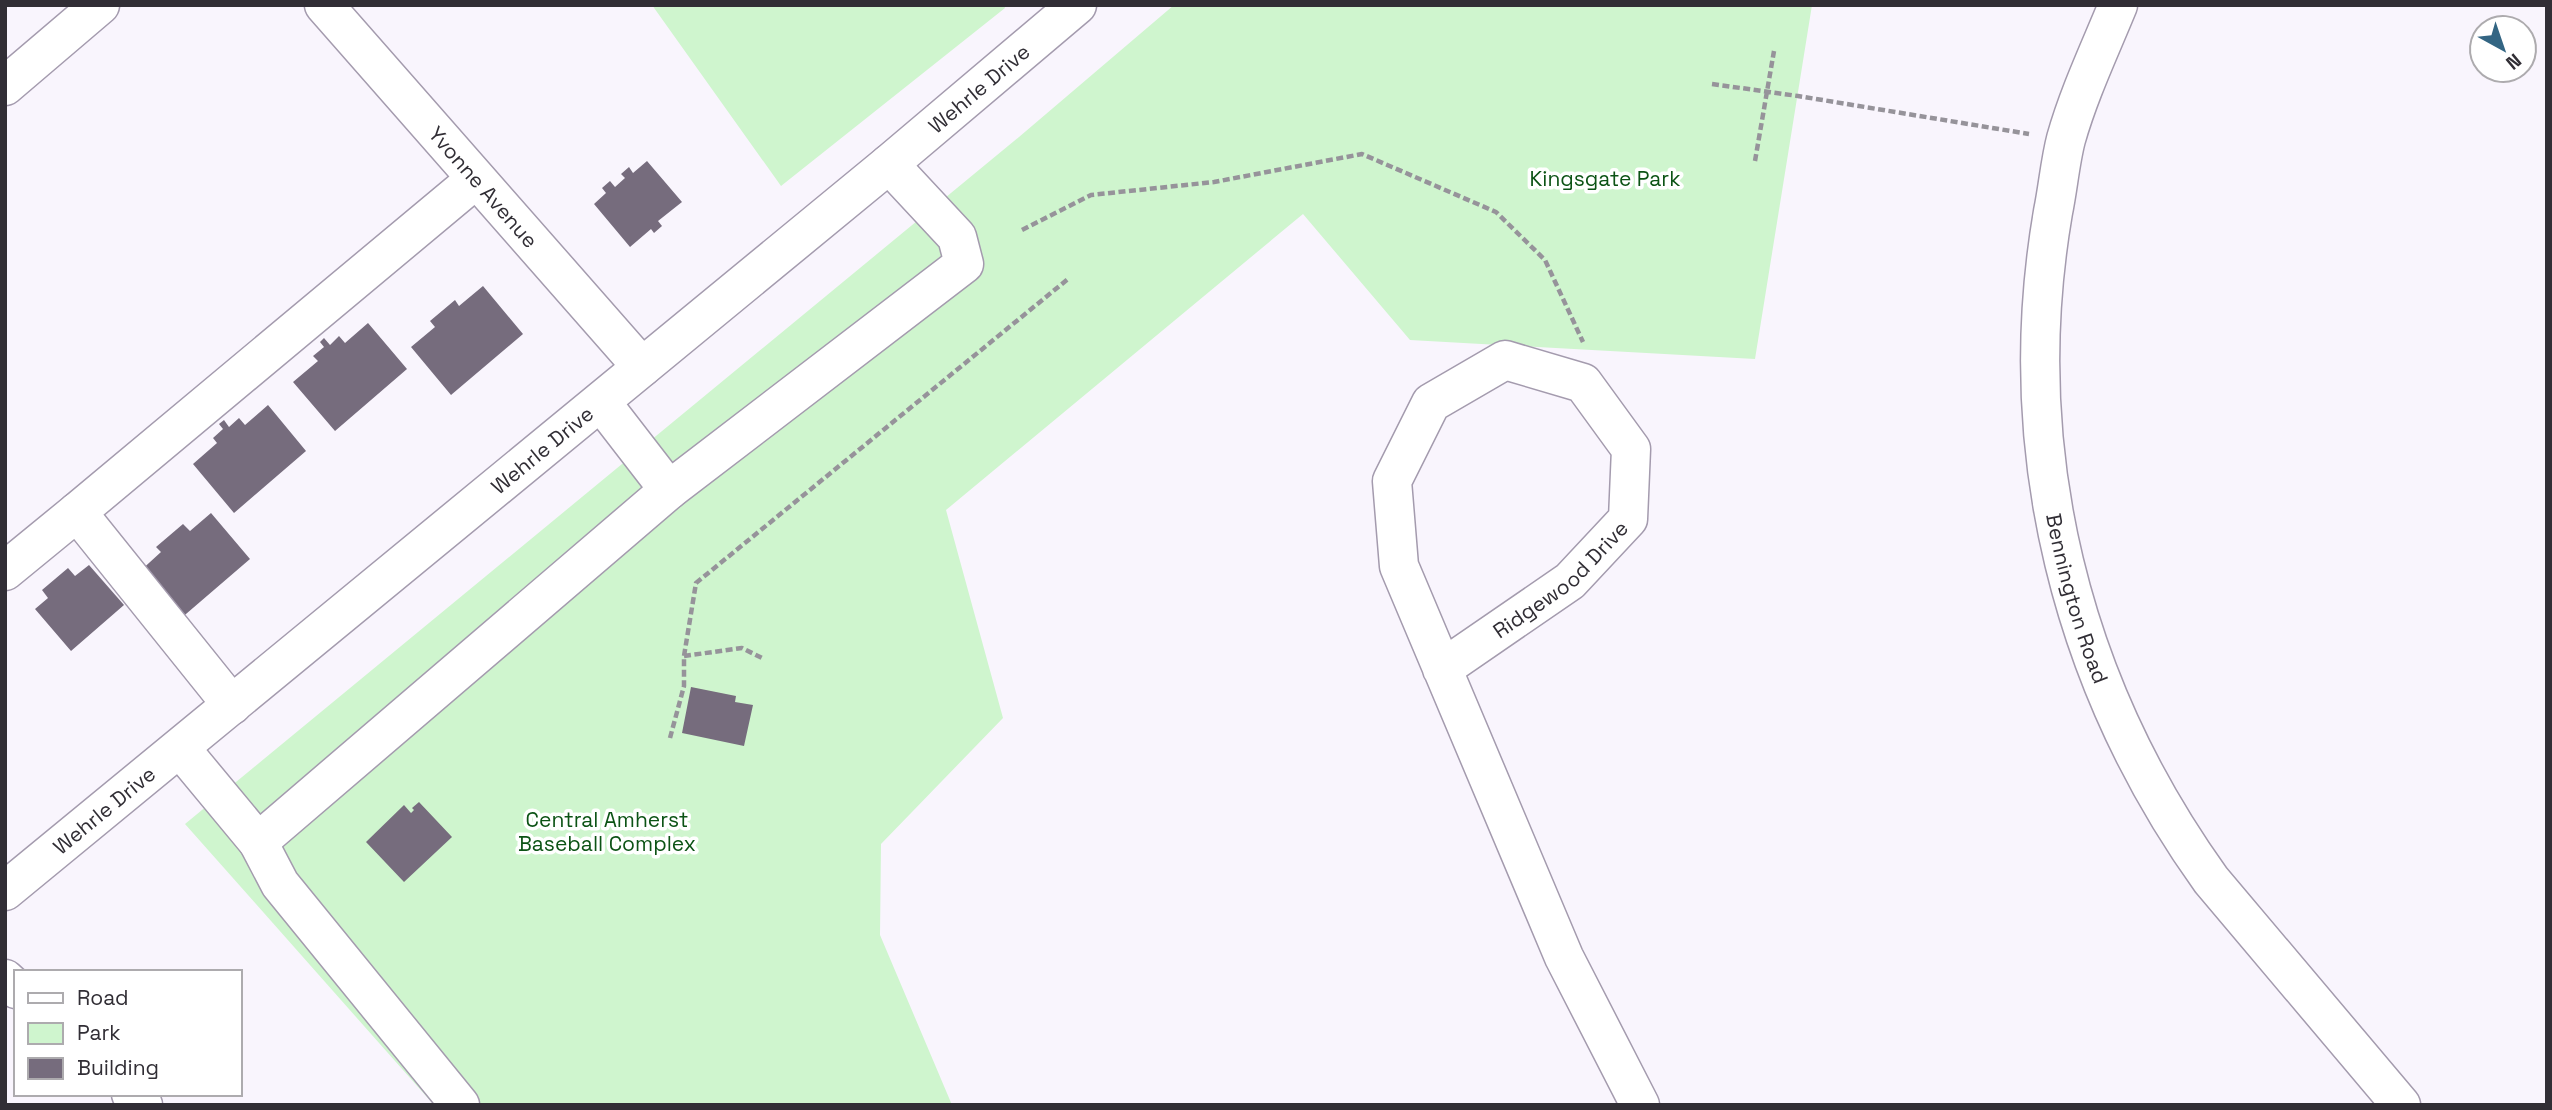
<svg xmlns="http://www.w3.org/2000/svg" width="2552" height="1110" font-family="'Space Grotesk',sans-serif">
	<rect width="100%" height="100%" fill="#f9f5fd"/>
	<path fill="#cff5ce" d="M 652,5 L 1004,5 L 1005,8 L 781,186 Z
		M 1174,5 L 1812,5 L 1755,359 L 1410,340 L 1303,214 L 946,510 L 1003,718 L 881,844 L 880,935 L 952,1105 L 434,1105 L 185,824 L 1019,137 Z"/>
	<path fill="#766c7d" d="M 647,161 L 682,202 L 658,221 L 662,226 L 654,233 L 651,229 L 630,247 L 594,204 L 606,193 L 602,188 L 610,181 L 615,187 L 625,178 L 621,174 L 629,167 L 633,173 Z
		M 483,286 L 523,334 L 451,395 L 411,347 L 435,327 L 430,321 L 455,300 L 459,306 Z
		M 368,323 L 407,369 L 335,431 L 293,382 L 318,361 L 313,356 L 324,347 L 320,342 L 324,338 L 330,345 L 339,336 L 345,343 Z
		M 268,405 L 306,451 L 234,513 L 193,464 L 217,443 L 213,438 L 223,429 L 219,424 L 224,420 L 229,427 L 239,418 L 245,425 Z
		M 211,513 L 250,559 L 179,620 L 138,573 L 161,552 L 156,547 L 183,524 L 190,531 Z
		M 89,565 L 124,605 L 71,651 L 35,609 L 48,598 L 42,590 L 68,568 L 75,576 Z
		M 691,687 L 736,696 L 735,702 L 753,705 L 744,746 L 682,733 Z
		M 419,802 L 452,837 L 404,882 L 366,842 L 404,805 L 411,813 L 414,810 L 412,808 Z"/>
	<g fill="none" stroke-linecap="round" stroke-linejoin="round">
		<defs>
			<g id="minor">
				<path id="s1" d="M 324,5 L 642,367"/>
				<path id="s2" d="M 2118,5 C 2100,49 2079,93 2066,139 C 2060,162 2058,188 2053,212 C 2012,450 2071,685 2211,880 L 2401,1105"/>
				<path d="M 5,86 L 100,5"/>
				<path d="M 669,490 L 964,264 L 957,237 L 889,164"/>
				<path d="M 5,571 L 77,512"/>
				<path id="s3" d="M 1442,669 L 1570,581 L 1628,519 L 1631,449 L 1583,383 L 1505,360 L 1431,403 L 1392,481 L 1399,566 L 1564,957 L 1640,1105"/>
				<path d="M 232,705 L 77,512 L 476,179"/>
				<path d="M 180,748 L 258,842"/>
				<path id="s4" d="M 5,891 L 889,164 L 1077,5"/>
				<path d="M 460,1105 L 280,884 L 258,842 L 669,490 L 601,402"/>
			</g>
			<path id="highway" d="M 5,979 L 16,989
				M 131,1094 L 143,1105"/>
		</defs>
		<use href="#minor" stroke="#a49bae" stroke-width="41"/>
		<use href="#highway" stroke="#a49bae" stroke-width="41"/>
		<path stroke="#96939a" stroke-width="4.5" stroke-dasharray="7 3.5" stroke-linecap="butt" d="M 1712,84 L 1798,96 L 2029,134
			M 1755,161 L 1774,51
			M 1022,230 L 1091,195 L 1214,182 L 1362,154 L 1496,212 L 1545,260 L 1583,342
			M 684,656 L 742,648 L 762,658
			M 670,738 L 684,686 L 684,656 L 696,583 L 1068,279"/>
		<use href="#minor" stroke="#fff" stroke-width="38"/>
		<use href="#highway" stroke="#fff" stroke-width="38"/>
	</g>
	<g text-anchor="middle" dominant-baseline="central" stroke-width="7" stroke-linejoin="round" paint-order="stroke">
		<g font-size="21" fill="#312e35" stroke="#fff">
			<text stroke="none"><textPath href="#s4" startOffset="1262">Wehrle Drive</textPath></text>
			<text stroke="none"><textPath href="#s1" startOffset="242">Yvonne Avenue</textPath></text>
			<text stroke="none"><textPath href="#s4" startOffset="695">Wehrle Drive</textPath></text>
			<text stroke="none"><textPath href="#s3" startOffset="149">Ridgewood Drive</textPath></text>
			<text stroke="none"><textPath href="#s2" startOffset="609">Bennington Road</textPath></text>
			<text stroke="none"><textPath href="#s4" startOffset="128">Wehrle Drive</textPath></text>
		</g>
		<g font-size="21" fill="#0c5315" stroke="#fff">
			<text x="1605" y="178">Kingsgate Park</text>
			<text x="607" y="819">Central Amherst<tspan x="607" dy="24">Baseball Complex</tspan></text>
		</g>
	</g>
	<rect width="2552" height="1110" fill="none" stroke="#312e35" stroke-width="14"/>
	<rect x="14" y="970" width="228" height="126" fill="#ffffff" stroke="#adabae" stroke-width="2"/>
	<rect x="28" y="993" width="35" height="10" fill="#ffffff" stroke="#adabae" stroke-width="2"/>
	<text x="77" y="1005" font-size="21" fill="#312e35">Road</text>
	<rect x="28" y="1023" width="35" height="21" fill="#cff5ce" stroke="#adabae" stroke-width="2"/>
	<text x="77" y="1040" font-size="21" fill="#312e35">Park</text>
	<rect x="28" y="1058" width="35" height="21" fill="#766c7d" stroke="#adabae" stroke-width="2"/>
	<text x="77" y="1075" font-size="21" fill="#312e35">Building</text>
	<g transform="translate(2503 49) rotate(140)"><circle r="33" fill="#ffffff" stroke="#adabae" stroke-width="2"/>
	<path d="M0-5L12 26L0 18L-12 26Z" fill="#336583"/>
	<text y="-10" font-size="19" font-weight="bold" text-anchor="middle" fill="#312e35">N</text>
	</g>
</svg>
